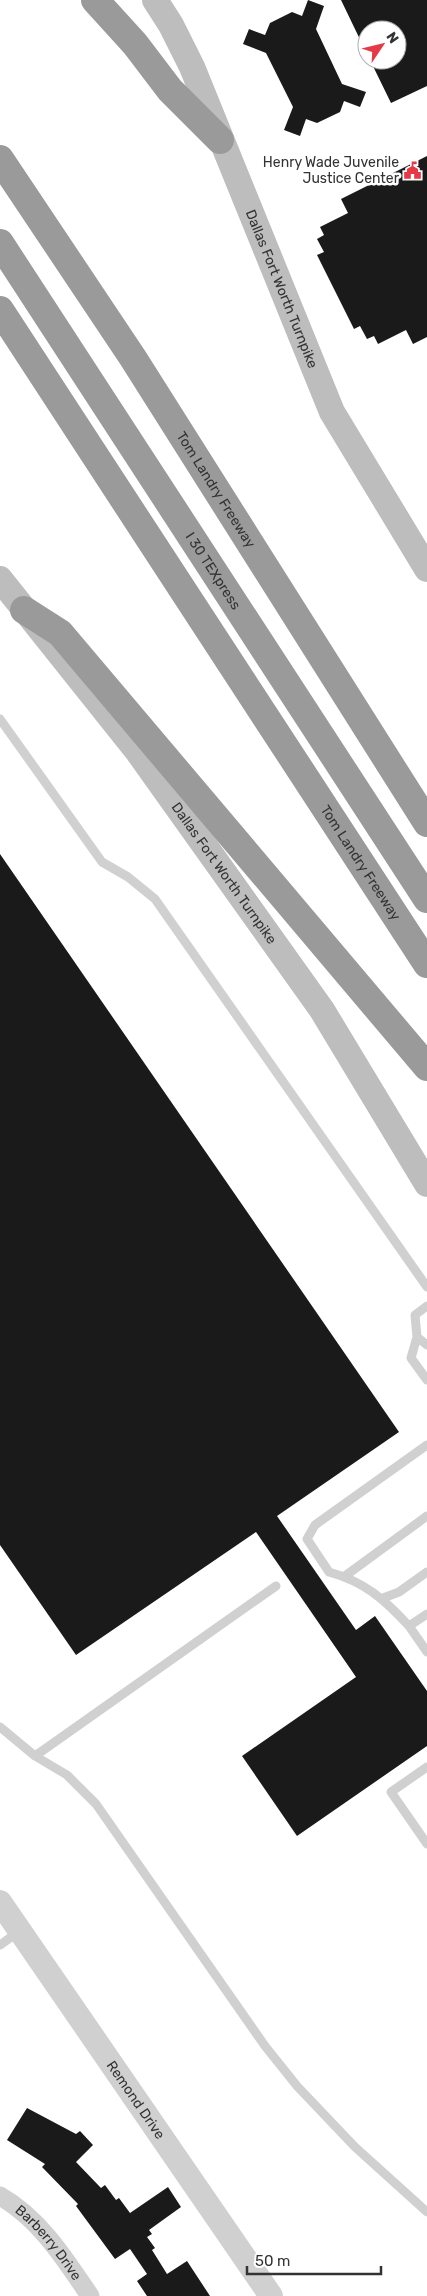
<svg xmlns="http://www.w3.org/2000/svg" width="427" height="2296" font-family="Rubik,sans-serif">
	<rect width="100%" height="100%" fill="#fff"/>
	<path fill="#1a1a1a" d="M 308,0 L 324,6 L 316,29 L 342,84 L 366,92 L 360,107 L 344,101 L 340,112 L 317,123 L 306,119 L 300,136 L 284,130 L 293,107 L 266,53 L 243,44 L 249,29 L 265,35 L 270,23 L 292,12 L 302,16 Z
		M 341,0 L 427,0 L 427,86 L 391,103 L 370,60 L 397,60 L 397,30 L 367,30 L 367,54 Z
		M 427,156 L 427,337 L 413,344 L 406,330 L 378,344 L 374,336 L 367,339 L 360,326 L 354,329 L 317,255 L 324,252 L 317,239 L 324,235 L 320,227 L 348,213 L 341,199 Z
		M 0,854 L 399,1432 L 277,1516 L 356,1630 L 375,1616 L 427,1691 L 427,1746 L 297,1836 L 242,1756 L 356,1677 L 256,1532 L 76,1655 L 0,1545 Z
		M 27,2108 L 76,2134 L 80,2131 L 93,2145 L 76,2162 L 101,2188 L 105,2185 L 116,2200 L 119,2198 L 130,2213 L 168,2187 L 181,2207 L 149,2230 L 152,2234 L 147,2237 L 155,2248 L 152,2250 L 167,2274 L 187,2261 L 210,2296 L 147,2296 L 137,2281 L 147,2274 L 130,2249 L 115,2259 L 76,2206 L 78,2204 L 42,2167 L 45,2164 L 7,2140 Z"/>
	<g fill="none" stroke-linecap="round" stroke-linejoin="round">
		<path stroke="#d0d0d0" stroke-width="9" d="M 0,719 L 102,862 L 128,877 L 155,899 L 427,1287
			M 417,1337 L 415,1315 L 427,1306
			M 427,1345 L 417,1337 L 411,1358 L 427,1380
			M 345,1576 L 427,1516
			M 383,1598 L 399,1592 L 427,1572
			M 427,1614 L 409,1626 L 427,1652
			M 409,1626 C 384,1599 365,1582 329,1572 L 307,1539 L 315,1525 L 427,1445
			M 0,1727 L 35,1756 L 67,1775 L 96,1804 L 265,2046 L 297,2086 L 355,2147 L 427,2212
			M 35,1756 L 276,1586
			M 427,1767 L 391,1792 L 427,1844
			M 0,1945 L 18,1932"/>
		<path stroke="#d0d0d0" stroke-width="19" id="s1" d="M 0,2196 C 40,2219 65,2259 90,2296"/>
		<path stroke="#d0d0d0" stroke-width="24" id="s2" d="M 0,1902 L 271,2296"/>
		<g stroke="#bdbdbd" stroke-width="26">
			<path id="s3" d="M 155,0 L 171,25 L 192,67 L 332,412 L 427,569"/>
			<path id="s4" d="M 0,579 L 138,752 L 322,1010 L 427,1184"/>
		</g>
		<g stroke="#9a9a9a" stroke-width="28">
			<path d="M 95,0 L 135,44 L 170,90 L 220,140"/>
			<path id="s5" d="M 0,159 L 133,358 L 427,823"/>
			<path id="s6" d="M 0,243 L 427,899"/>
			<path id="s7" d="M 0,310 L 427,964"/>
			<path d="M 24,610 L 60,633 L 427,1067"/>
		</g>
	</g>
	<defs>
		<symbol id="civic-bare" viewBox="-9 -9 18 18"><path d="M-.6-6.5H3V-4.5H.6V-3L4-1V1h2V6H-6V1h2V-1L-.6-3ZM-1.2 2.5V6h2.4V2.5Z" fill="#e63946" stroke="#fff" stroke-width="2.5" paint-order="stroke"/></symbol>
	</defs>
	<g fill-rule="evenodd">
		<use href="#civic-bare" x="400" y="158" width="25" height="25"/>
	</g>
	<g text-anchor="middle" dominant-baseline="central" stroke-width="5" stroke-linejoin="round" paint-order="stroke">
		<g font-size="14" fill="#333" stroke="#fff" text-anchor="end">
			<text x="399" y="162">Henry Wade Juvenile<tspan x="399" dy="16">Justice Center</tspan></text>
		</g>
		<g font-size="14" fill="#333" stroke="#fff">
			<text stroke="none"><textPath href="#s3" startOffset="316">Dallas Fort Worth Turnpike</textPath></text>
			<text stroke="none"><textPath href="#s5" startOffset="395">Tom Landry Freeway</textPath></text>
			<text stroke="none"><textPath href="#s6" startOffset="391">I 30 TEXpress</textPath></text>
			<text stroke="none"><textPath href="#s7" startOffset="660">Tom Landry Freeway</textPath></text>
			<text stroke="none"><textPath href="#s4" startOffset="370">Dallas Fort Worth Turnpike</textPath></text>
			<text stroke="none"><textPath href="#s2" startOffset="240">Remond Drive</textPath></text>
			<text stroke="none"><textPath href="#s1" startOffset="68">Barberry Drive</textPath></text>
		</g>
	</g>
	<g transform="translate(382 45) rotate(55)"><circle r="24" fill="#ffffff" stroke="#adadad"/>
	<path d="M0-4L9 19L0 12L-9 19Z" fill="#e63946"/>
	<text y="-8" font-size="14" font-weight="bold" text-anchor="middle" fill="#333333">N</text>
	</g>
	<path d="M247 2266v8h134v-8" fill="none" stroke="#333333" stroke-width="2.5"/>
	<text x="255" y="2266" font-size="15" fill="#333333" stroke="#ffffff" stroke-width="4" paint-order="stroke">50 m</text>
</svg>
